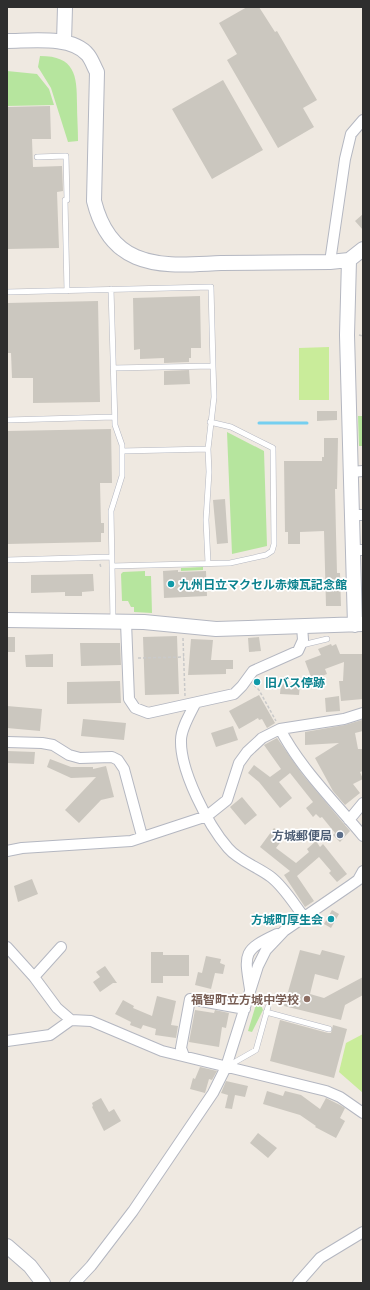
<svg xmlns="http://www.w3.org/2000/svg" width="370" height="1290" font-family="'Titillium Web','Noto Sans JP',sans-serif">
	<rect width="100%" height="100%" fill="#efe9e1"/>
	<path fill="#b6e59e" d="M 40,56 C 75,56 77,75 77,104 C 77,116 78,129 78,141 L 68,142 L 51,88 L 38,67 Z
		M 7,71 L 37,74 L 49,89 L 54,105 L 7,106 Z
		M 358,416 L 363,416 L 363,446 L 359,446 Z
		M 227,432 L 264,451 L 267,546 L 232,554 Z
		M 203,567 L 203,570 L 181,571 L 181,568 Z
		M 145,571 L 145,576 L 151,576 L 152,613 L 134,612 L 134,607 L 131,607 L 128,601 L 122,601 L 121,574 L 123,572 Z
		M 258,998 L 263,1010 L 252,1032 L 248,1031 Z"/>
	<path fill="#c9ec9a" d="M 329,347 L 329,400 L 299,400 L 299,348 Z
		M 363,1034 L 363,1093 L 339,1072 L 346,1043 Z"/>
	<g fill="none" stroke-linecap="round" stroke-linejoin="round">
		<path stroke="#75cff0" stroke-width="3" d="M 259,423 L 307,423"/>
	</g>
	<path fill="#cbc7bf" d="M 247,7 L 259,7 L 275,32 L 277,31 L 317,100 L 303,108 L 314,127 L 278,148 L 227,60 L 237,54 L 219,23 Z
		M 223,80 L 263,150 L 212,179 L 172,109 Z
		M 50,106 L 51,139 L 32,139 L 33,167 L 62,166 L 63,191 L 57,192 L 59,248 L 7,249 L 7,107 Z
		M 363,214 L 363,230 L 355,221 Z
		M 200,296 L 201,348 L 191,348 L 191,358 L 189,358 L 189,362 L 164,363 L 164,358 L 140,359 L 140,349 L 134,350 L 133,298 Z
		M 98,301 L 100,402 L 33,403 L 33,378 L 12,378 L 11,353 L 7,353 L 7,303 Z
		M 189,370 L 190,384 L 164,385 L 164,371 Z
		M 317,411 L 337,411 L 337,420 L 317,421 Z
		M 111,429 L 112,483 L 100,483 L 101,523 L 104,523 L 104,533 L 101,533 L 101,542 L 7,544 L 7,431 Z
		M 324,438 L 338,438 L 337,489 L 335,489 L 336,534 L 337,573 L 340,573 L 341,606 L 326,606 L 324,531 L 300,532 L 300,544 L 288,544 L 288,532 L 285,532 L 284,461 L 322,461 L 322,457 L 324,457 Z
		M 225,499 L 228,543 L 217,544 L 213,500 Z
		M 178,570 L 178,572 L 206,571 L 207,596 L 164,598 L 163,571 Z
		M 93,574 L 94,591 L 82,592 L 82,596 L 65,596 L 65,592 L 31,593 L 31,575 Z
		M 177,636 L 179,694 L 145,695 L 143,637 Z
		M 7,637 L 15,637 L 15,652 L 7,652 Z
		M 259,637 L 261,651 L 249,652 L 248,638 Z
		M 191,639 L 213,640 L 211,660 L 233,660 L 233,669 L 226,669 L 226,674 L 188,675 Z
		M 80,643 L 120,643 L 121,665 L 81,666 Z
		M 331,644 L 332,646 L 336,644 L 340,654 L 363,654 L 363,699 L 341,701 L 339,681 L 343,681 L 344,662 L 325,669 L 327,674 L 312,680 L 305,661 L 321,655 L 318,649 Z
		M 53,654 L 53,667 L 26,667 L 25,655 Z
		M 120,681 L 121,703 L 67,704 L 67,682 Z
		M 281,683 L 300,685 L 299,695 L 280,694 Z
		M 259,695 L 275,723 L 267,728 L 262,719 L 259,720 L 258,718 L 239,729 L 229,711 Z
		M 339,696 L 340,711 L 326,712 L 325,698 Z
		M 7,706 L 42,709 L 40,731 L 7,728 Z
		M 83,719 L 126,723 L 124,740 L 81,736 Z
		M 362,720 L 363,731 L 355,733 L 358,749 L 363,749 L 363,771 L 360,772 L 363,779 L 353,784 L 360,793 L 345,805 L 333,791 L 315,758 L 339,743 L 305,745 L 305,732 L 345,725 Z
		M 233,726 L 238,740 L 216,747 L 211,733 Z
		M 277,738 L 303,775 L 350,831 L 340,842 L 333,835 L 335,833 L 322,817 L 320,818 L 316,814 L 313,817 L 306,808 L 313,802 L 290,773 L 279,782 L 292,798 L 280,808 L 259,782 L 248,773 L 254,765 L 270,777 L 281,769 L 264,745 Z
		M 7,751 L 35,752 L 34,764 L 7,763 Z
		M 50,759 L 71,767 L 93,767 L 93,769 L 106,766 L 114,797 L 101,800 L 79,823 L 65,810 L 96,777 L 71,778 L 47,767 Z
		M 242,797 L 257,815 L 245,825 L 230,807 Z
		M 274,828 L 285,836 L 276,848 L 296,863 L 309,852 L 307,849 L 316,841 L 320,847 L 323,844 L 347,874 L 337,882 L 329,873 L 331,871 L 319,857 L 297,876 L 314,901 L 305,907 L 284,875 L 290,871 L 260,847 Z
		M 32,879 L 38,894 L 18,902 L 14,886 Z
		M 332,910 L 339,914 L 331,928 L 324,924 Z
		M 300,950 L 320,955 L 322,950 L 345,956 L 338,980 L 315,974 L 310,994 L 324,998 L 363,977 L 363,995 L 345,1005 L 341,1020 L 284,1006 Z
		M 151,952 L 163,952 L 163,955 L 189,955 L 189,976 L 163,976 L 163,983 L 151,983 Z
		M 206,956 L 221,959 L 220,963 L 225,965 L 223,974 L 215,973 L 211,989 L 195,985 L 198,972 L 202,973 Z
		M 105,966 L 117,983 L 113,983 L 100,992 L 93,982 L 100,977 L 96,972 Z
		M 157,996 L 176,1001 L 171,1025 L 178,1026 L 176,1038 L 155,1035 L 156,1029 L 143,1025 L 141,1029 L 130,1025 L 131,1022 L 115,1014 L 123,1000 L 134,1006 L 133,1008 L 152,1016 Z
		M 195,1010 L 214,1013 L 215,1010 L 229,1013 L 226,1028 L 222,1027 L 219,1047 L 189,1042 Z
		M 280,1020 L 328,1033 L 331,1033 L 333,1025 L 347,1029 L 334,1078 L 270,1061 Z
		M 200,1067 L 217,1071 L 212,1080 L 209,1079 L 205,1093 L 190,1089 L 193,1078 L 195,1079 Z
		M 226,1081 L 248,1086 L 245,1097 L 235,1095 L 232,1109 L 225,1108 L 228,1095 L 221,1093 Z
		M 267,1091 L 283,1096 L 285,1091 L 301,1095 L 320,1109 L 326,1098 L 340,1105 L 345,1108 L 340,1118 L 345,1121 L 336,1138 L 315,1127 L 316,1126 L 300,1115 L 263,1104 Z
		M 101,1098 L 109,1112 L 114,1109 L 121,1121 L 104,1131 L 92,1107 L 93,1106 L 92,1103 Z
		M 258,1133 L 277,1148 L 268,1158 L 250,1143 Z"/>
	<g fill="none" stroke-linecap="round" stroke-linejoin="round">
		<defs>
			<path id="lane" d="M 37,157 L 66,156 L 67,200 L 65,200 L 67,291
				M 111,289 L 115,425 L 122,445 L 122,476 L 111,511 L 113,621
				M 7,292 L 211,287 L 213,366 L 113,368
				M 7,420 L 114,417
				M 122,451 L 208,449
				M 7,560 L 111,557
				M 208,563 L 206,520 L 209,472 L 208,449 L 214,397 L 213,366
				M 112,566 L 230,563 L 266,555 L 272,551 L 274,544 L 273,448 L 231,427 L 210,422
				M 302,645 L 327,639
				M 266,1012 L 329,1029
				M 228,1066 L 256,1050 L 268,1007"/>
			<path id="street" d="M 330,262 L 345,159 L 351,134 L 363,120
				M 351,472 L 363,471
				M 351,515 L 363,515
				M 352,550 L 363,550
				M 126,622 L 129,699 L 135,708 L 148,713 L 234,694 L 242,686 L 253,671 L 298,651 L 303,640 L 302,626
				M 195,704 C 190,714 181,729 181,740 C 180,771 208,825 228,848 C 239,861 258,867 271,877 C 284,887 294,904 304,917
				M 280,729 C 301,769 334,801 363,836
				M 7,742 L 42,743 L 53,745 L 69,755 L 80,758 L 112,757 L 118,760 L 124,769 L 142,836
				M 349,820 L 363,803
				M 7,851 L 22,848 L 131,841 L 207,816 L 227,800 L 239,763 L 247,752 L 262,738 L 280,729 L 344,719 L 363,713
				M 7,947 L 34,977 L 57,1008 L 71,1020 L 91,1021 L 162,1051 L 326,1091 L 340,1097 L 363,1113
				M 34,977 L 61,947
				M 250,989 C 244,953 243,950 277,934
				M 7,1041 L 50,1035 L 71,1020
				M 184,1056 L 181,1048 L 190,999 L 245,1009
				M 75,1283 L 91,1266 L 133,1211 L 213,1093 L 226,1067 L 258,966 L 266,950 L 284,931 L 351,885 L 358,880 L 363,871
				M 298,1283 L 320,1258 L 363,1232"/>
			<path id="secondary" d="M 7,41 C 30,41 72,35 88,55 C 92,60 94,67 97,72 L 94,201 C 100,225 112,247 136,257 C 162,268 193,264 221,263 C 257,263 294,262 330,262 L 349,260 L 363,249
				M 64,42 L 65,7
				M 349,260 L 347,335 L 355,625
				M 7,620 L 144,622 L 216,629 L 363,624
				M 7,1246 L 30,1266 L 43,1283"/>
		</defs>
		<use href="#lane" stroke="#b4b7c1" stroke-width="6"/>
		<use href="#street" stroke="#b4b7c1" stroke-width="12"/>
		<use href="#secondary" stroke="#b4b7c1" stroke-width="16"/>
		<path stroke="#c9c9c9" stroke-width="1.5" stroke-dasharray="3 2" stroke-linecap="butt" d="M 359,335 L 363,336
			M 100,564 L 101,568
			M 183,638 L 185,696
			M 138,658 L 184,657
			M 254,685 L 259,690 L 276,721"/>
		<use href="#lane" stroke="#fff" stroke-width="5"/>
		<use href="#street" stroke="#fff" stroke-width="10"/>
		<use href="#secondary" stroke="#fff" stroke-width="14"/>
	</g>
	<g fill="#0f9aa8" stroke="#fff" stroke-width="1.5">
		<circle cx="171" cy="584" r="4"/>
		<circle cx="257" cy="682" r="4"/>
		<circle cx="331" cy="919" r="4"/>
	</g>
	<circle fill="#5c6f8a" stroke="#fff" stroke-width="1.5" cx="340" cy="835" r="4"/>
	<circle fill="#8d6e63" stroke="#fff" stroke-width="1.5" cx="307" cy="999" r="4"/>
	<g text-anchor="middle" dominant-baseline="central" stroke-width="3.5" stroke-linejoin="round" paint-order="stroke">
		<g font-size="12" font-weight="bold" fill="#0d838f" stroke="#fff" text-anchor="start">
			<text x="179" y="584">九州日立マクセル赤煉瓦記念館</text>
			<text x="265" y="682">旧バス停跡</text>
			<text x="323" y="919" text-anchor="end">方城町厚生会</text>
		</g>
		<g font-size="12" font-weight="bold" fill="#4e5e75" stroke="#fff" text-anchor="end">
			<text x="332" y="835">方城郵便局</text>
		</g>
		<g font-size="12" font-weight="bold" fill="#785e54" stroke="#fff" text-anchor="end">
			<text x="299" y="999">福智町立方城中学校</text>
		</g>
	</g>
	<rect width="370" height="1290" fill="none" stroke="#2e2e2e" stroke-width="16"/>
</svg>
